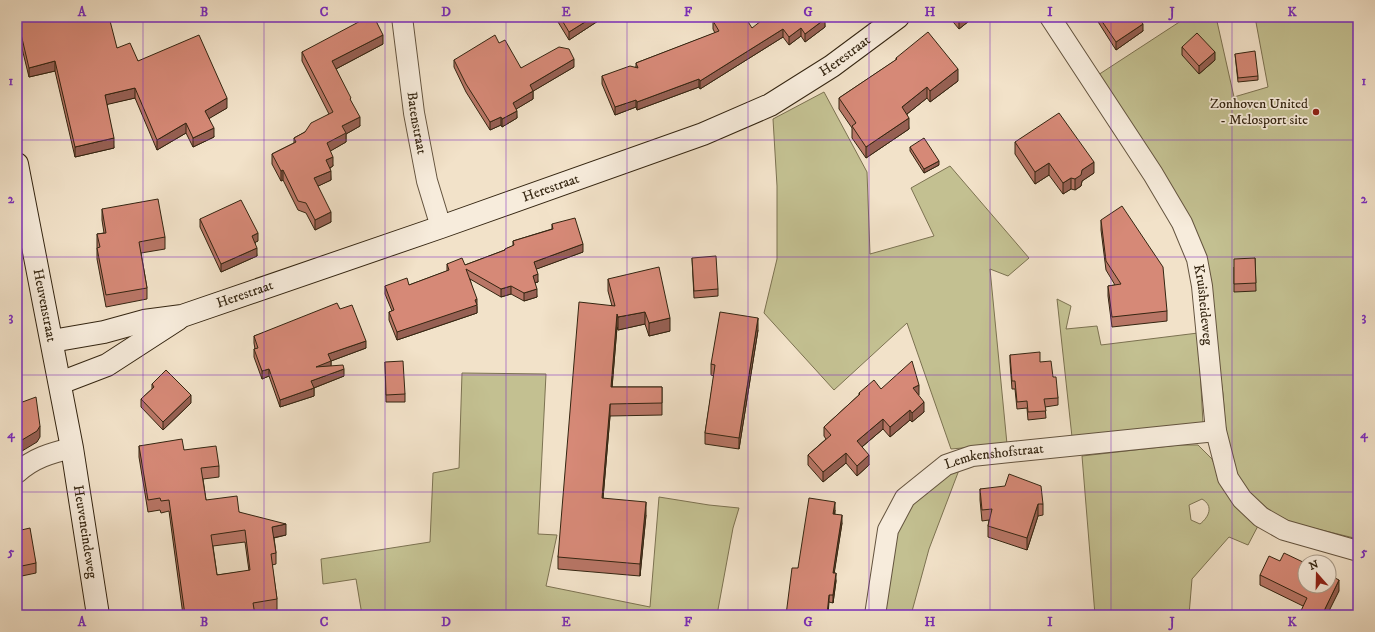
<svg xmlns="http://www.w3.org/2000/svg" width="1375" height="632" font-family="'IM FELL DW Pica',serif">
	<rect width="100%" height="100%" fill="#f2e2c9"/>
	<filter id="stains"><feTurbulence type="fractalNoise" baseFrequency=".005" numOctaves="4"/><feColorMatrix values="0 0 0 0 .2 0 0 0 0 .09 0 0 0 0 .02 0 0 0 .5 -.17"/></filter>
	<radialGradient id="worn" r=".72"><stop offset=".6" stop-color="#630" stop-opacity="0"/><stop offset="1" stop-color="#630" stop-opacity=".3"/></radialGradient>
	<path fill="#c3c091" stroke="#7c7251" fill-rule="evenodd" d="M 1187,17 L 1216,17 L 1234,97 L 1268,87 L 1255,17 L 1358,17 L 1358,539 L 1293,523 L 1273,513 L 1254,497 L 1242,483 L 1233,465 L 1226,435 L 1223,394 L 1204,256 L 1098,75 Z
		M 824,92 L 867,172 L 870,254 L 934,236 L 911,188 L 950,166 L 1029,258 L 1008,276 L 990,269 L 1007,444 L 951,449 L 907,323 L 834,390 L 764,313 L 777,259 L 777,186 L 773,119 Z
		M 1057,299 L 1071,306 L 1066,329 L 1097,326 L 1101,345 L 1198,333 L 1203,423 L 1072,437 Z
		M 462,373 L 546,374 L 538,534 L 557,535 L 546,586 L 650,607 L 659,497 L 709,505 L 739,508 L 733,528 L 717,615 L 362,615 L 356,579 L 323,584 L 321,559 L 430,542 L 433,473 L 459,468 Z
		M 1179,445 L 1198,445 L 1212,459 L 1219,475 L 1259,524 L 1248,545 L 1229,537 L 1192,579 L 1189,615 L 1095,615 L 1082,456 ZM 1202,499 C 1214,506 1209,517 1200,524 L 1191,520 L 1189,505 Z
		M 959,470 L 929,549 L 911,615 L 885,615 L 897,529 L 914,503 L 948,474 Z"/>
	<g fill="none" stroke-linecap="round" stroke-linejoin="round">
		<defs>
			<g id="street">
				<path id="s1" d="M 402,17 L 414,113 L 427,181 L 441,227"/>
				<path id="s2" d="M 1050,17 L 1153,174 L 1182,223 L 1197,259 L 1202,286 L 1216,431 L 1228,478 L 1242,499 L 1261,517 L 1284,530 L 1358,551"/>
				<path d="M 17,473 C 33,458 51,453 72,448"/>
				<path id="s3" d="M 875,615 L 888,530 L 905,498 L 946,465 L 972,456 L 1216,431"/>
			</g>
			<g id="secondary">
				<path id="s4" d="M 17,164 L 72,448 L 98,615"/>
				<path id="s5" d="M 52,341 L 104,332 L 144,321 L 182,316 L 441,227 L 703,134 L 770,105 L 832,66 L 898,17"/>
				<path d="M 60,383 L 107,365 L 178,319"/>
			</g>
		</defs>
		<use href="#street" stroke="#64543f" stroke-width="22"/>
		<use href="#secondary" stroke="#342511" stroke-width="24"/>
		<use href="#street" stroke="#f7ecdc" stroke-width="20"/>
		<use href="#secondary" stroke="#f7ecdc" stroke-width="22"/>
	</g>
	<path fill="#b87666" stroke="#342511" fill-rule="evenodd" d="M 17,17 L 117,48 L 138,61 L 227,108 L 209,118 L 214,137 L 193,147 L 186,133 L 157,150 L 135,98 L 107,104 L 114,148 L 75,157 L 55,71 L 29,77 L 17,28 Z
		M 555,17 L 598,17 L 598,21 L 569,40 Z
		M 949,17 L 974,17 L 959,29 Z
		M 1095,17 L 1138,17 L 1143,31 L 1116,50 Z
		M 824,18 L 825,27 L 805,42 L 801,36 L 789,45 L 783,37 L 700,89 L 699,87 L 637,110 L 636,107 L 615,115 L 602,84 L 602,76 L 636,67 L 636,63 L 715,33 L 713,29 L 713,21 L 752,28 Z
		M 499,43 L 521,68 L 574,67 L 533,91 L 533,99 L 516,109 L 517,118 L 502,127 L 501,125 L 490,130 L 466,92 L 454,67 L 454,60 Z
		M 383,44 L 336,69 L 351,102 L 360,126 L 346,134 L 346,142 L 330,151 L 333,166 L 330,168 L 331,180 L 318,186 L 331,222 L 315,230 L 306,213 L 298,210 L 283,180 L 281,181 L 272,164 L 272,154 L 294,143 L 294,138 L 305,132 L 329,114 L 302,61 L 302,52 Z
		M 1182,47 L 1215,60 L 1199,74 L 1182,55 Z
		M 1235,54 L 1258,76 L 1258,80 L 1238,82 Z
		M 896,58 L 958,81 L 930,102 L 927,98 L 907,114 L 909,129 L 866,158 L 852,138 L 852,128 L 839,109 L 839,98 L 896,60 Z
		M 1015,142 L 1094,173 L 1082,181 L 1081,186 L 1075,190 L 1071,189 L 1063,194 L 1049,175 L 1035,184 L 1015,154 Z
		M 910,147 L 939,165 L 924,173 L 910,151 Z
		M 102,209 L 165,237 L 165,249 L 141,253 L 147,288 L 147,299 L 106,307 L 97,259 L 97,234 L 104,233 L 102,220 Z
		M 200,219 L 258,241 L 255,242 L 257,256 L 221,272 L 200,227 Z
		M 1101,220 L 1167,311 L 1167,321 L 1112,327 L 1108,296 L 1108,286 L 1115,285 L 1106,270 L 1101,230 Z
		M 552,224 L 583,252 L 536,269 L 538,282 L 535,283 L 537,297 L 524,301 L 511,294 L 501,297 L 470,279 L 477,307 L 477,313 L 397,340 L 389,320 L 389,312 L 392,311 L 385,294 L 385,286 L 409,285 L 447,271 L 447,264 L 465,265 L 505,250 L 505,249 L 513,246 L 513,241 L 552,229 Z
		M 692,258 L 718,289 L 718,296 L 694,298 Z
		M 1255,258 L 1256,291 L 1234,292 L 1234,267 Z
		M 608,279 L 670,331 L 649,336 L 645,324 L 618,330 L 617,327 L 612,387 L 662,387 L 662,415 L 610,416 L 603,498 L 646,515 L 640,576 L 558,569 L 558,557 L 612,306 L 608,291 Z
		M 340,309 L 366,348 L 331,361 L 331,366 L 344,376 L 314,388 L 314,396 L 280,407 L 269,376 L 262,379 L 254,357 L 254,349 L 255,349 L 254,343 L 254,336 Z
		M 758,330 L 739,449 L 705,444 L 705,433 L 714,376 L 711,375 L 711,364 Z
		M 1010,355 L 1040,362 L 1053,377 L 1058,398 L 1058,405 L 1045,407 L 1046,418 L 1028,420 L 1027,408 L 1017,409 L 1015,389 L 1012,389 L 1010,362 Z
		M 385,362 L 405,394 L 405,402 L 386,402 Z
		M 152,384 L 191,403 L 163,430 L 141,407 L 141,399 L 152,389 Z
		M 881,389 L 919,395 L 918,395 L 924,412 L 912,422 L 910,420 L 890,437 L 883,429 L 862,447 L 869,465 L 857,476 L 846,463 L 823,482 L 808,465 L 808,455 L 826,439 L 824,436 L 824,427 L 859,395 L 859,393 Z
		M 139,446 L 184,450 L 219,466 L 219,477 L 203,479 L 206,500 L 239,512 L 286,535 L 274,538 L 276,553 L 276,564 L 272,565 L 277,599 L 277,610 L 255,614 L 255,615 L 183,615 L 169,511 L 161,513 L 160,510 L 148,512 L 139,457 ZM 245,542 L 249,571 L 217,575 L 213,546 Z
		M 980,489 L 1043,504 L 1043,515 L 1038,516 L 1027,550 L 988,537 L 988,526 L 989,520 L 982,521 L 980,500 Z
		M 835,510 L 835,514 L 842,523 L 834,573 L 836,581 L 833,603 L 829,602 L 798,568 Z
		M 17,531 L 36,563 L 36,573 L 17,577 Z
		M 1260,575 L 1339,591 L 1303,606 L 1260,585 Z"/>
	<path fill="#966053" stroke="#342511" d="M 593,17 L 598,17 L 598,21 L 569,40 L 569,32 Z
		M 964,17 L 974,17 L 959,29 L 959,22 Z
		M 825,19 L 825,27 L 805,42 L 805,34 Z
		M 1143,24 L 1143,31 L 1116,50 L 1116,42 Z
		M 801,28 L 801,36 L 789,45 L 789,37 Z
		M 783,29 L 783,37 L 700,89 L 700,81 Z
		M 383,35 L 383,44 L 332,71 L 332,61 Z
		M 1215,52 L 1215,60 L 1199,74 L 1199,66 Z
		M 574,59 L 574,67 L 530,93 L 530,85 Z
		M 55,61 L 55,71 L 29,77 L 29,68 Z
		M 958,69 L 958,81 L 930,102 L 930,91 Z
		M 699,79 L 699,87 L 637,110 L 637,102 Z
		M 927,87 L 927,98 L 902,118 L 902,107 Z
		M 135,88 L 135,98 L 105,105 L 105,95 Z
		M 533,91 L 533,99 L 513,111 L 513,103 Z
		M 227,98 L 227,108 L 205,121 L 205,111 Z
		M 636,100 L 636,107 L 615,115 L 615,107 Z
		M 517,111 L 517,118 L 502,127 L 502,119 Z
		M 360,117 L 360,126 L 346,134 L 346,142 L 327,153 L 327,143 L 342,126 Z
		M 501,117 L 501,125 L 490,130 L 490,122 Z
		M 909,118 L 909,129 L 866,158 L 866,147 Z
		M 186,123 L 186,133 L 157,150 L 157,140 Z
		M 214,128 L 214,137 L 193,147 L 193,138 Z
		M 114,138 L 114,148 L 75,157 L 75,147 Z
		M 333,157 L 333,166 L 326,170 L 326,160 Z
		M 939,161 L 939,165 L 924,173 L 924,169 Z
		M 1094,162 L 1094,173 L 1082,181 L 1081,186 L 1075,190 L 1075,179 L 1082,170 Z
		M 1049,163 L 1049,175 L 1035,184 L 1035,172 Z
		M 283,170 L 283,180 L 281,181 L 281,171 Z
		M 331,171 L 331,180 L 314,188 L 314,178 Z
		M 1071,178 L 1071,189 L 1063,194 L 1063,183 Z
		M 331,212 L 331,222 L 315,230 L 315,220 Z
		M 258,233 L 258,241 L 252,244 L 252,236 Z
		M 583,244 L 583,252 L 534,270 L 534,262 Z
		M 257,248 L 257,256 L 221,272 L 221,264 Z
		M 538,274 L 538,282 L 533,283 L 533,276 Z
		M 511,286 L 511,294 L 501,297 L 501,289 Z
		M 537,289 L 537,297 L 524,301 L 524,293 Z
		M 477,299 L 477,313 L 397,340 L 397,332 Z
		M 645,312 L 645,324 L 618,330 L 618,317 Z
		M 617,314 L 617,327 L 611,400 L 611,387 Z
		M 670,318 L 670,331 L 649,336 L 649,323 Z
		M 758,318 L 758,330 L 739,449 L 739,438 Z
		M 366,341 L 366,348 L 331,361 L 331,368 L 316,367 L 328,354 Z
		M 269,369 L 269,376 L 262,379 L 262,371 Z
		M 344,369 L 344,376 L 311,389 L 311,381 Z
		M 919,385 L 919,395 L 913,398 L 913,388 Z
		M 314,388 L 314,396 L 280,407 L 280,400 Z
		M 191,395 L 191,403 L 163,430 L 163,422 Z
		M 924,402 L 924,412 L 912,422 L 912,413 Z
		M 610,404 L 610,416 L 602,510 L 602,498 Z
		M 910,410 L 910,420 L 890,437 L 890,427 Z
		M 883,419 L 883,429 L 857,451 L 857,441 Z
		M 40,426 L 40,437 L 37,442 L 17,454 L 17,443 Z
		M 846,453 L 846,463 L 823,482 L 823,472 Z
		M 869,455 L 869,465 L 857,476 L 857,466 Z
		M 646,502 L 646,515 L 640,576 L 640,564 Z
		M 835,502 L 835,510 L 833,522 L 833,514 Z
		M 1038,504 L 1038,516 L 1027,550 L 1027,538 Z
		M 842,515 L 842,523 L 833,581 L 833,573 Z
		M 286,524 L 286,535 L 272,538 L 272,527 Z
		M 836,573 L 836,581 L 833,603 L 833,595 Z
		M 1339,580 L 1339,591 L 1327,615 L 1322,615 Z
		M 829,595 L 829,602 L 828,615 L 827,615 Z"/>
	<path fill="#d68977" stroke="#342511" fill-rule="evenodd" d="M 17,17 L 109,17 L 117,48 L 130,43 L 138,61 L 199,35 L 227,98 L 205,111 L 214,128 L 193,138 L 186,123 L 157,140 L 135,88 L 105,95 L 114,138 L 75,147 L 55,61 L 29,68 Z
		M 368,17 L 374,17 L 383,35 L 332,61 L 351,98 L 350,99 L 360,117 L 342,126 L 346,133 L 327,143 L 333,157 L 326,160 L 331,171 L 314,178 L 331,212 L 315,220 L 306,203 L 298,201 L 283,170 L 281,171 L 272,154 L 296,142 L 294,138 L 305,132 L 311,123 L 333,112 L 302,52 Z
		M 560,17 L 593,17 L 569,32 Z
		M 719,17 L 745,17 L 752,28 L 766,17 L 823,17 L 825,19 L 805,34 L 801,28 L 789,37 L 783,29 L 700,81 L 699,79 L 637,102 L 636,100 L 615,107 L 602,76 L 630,66 L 638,68 L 636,63 L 719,31 L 713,21 Z
		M 955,17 L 964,17 L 959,22 Z
		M 1099,17 L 1138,17 L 1143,24 L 1116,42 Z
		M 928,32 L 958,69 L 930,91 L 927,87 L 902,107 L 909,118 L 866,147 L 852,126 L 856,123 L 839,98 L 897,59 L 896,58 Z
		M 1197,33 L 1215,52 L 1199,66 L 1182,47 Z
		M 495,35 L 499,43 L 505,40 L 521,68 L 559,47 L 569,49 L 574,59 L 530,85 L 533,91 L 513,103 L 517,111 L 502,119 L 501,117 L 490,122 L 466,84 L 454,60 Z
		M 1255,51 L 1258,76 L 1238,78 L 1235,54 Z
		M 1059,113 L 1094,162 L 1082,170 L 1081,175 L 1075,179 L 1071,178 L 1063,183 L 1049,163 L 1035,172 L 1015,142 Z
		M 924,138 L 939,161 L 924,169 L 910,147 Z
		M 158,199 L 165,237 L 139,242 L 147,288 L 106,295 L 97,248 L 100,247 L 97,234 L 106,233 L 102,209 Z
		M 241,200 L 258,233 L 252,236 L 257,248 L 221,264 L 200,219 Z
		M 1122,206 L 1163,267 L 1167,311 L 1112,317 L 1108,286 L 1121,284 L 1106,261 L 1101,220 Z
		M 575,218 L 583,244 L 534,262 L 538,274 L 533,276 L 537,289 L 524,293 L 511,286 L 501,289 L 466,269 L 477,299 L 475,300 L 477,305 L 397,332 L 389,312 L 394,310 L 385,286 L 407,278 L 409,285 L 449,270 L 447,264 L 462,258 L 465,265 L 505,250 L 505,249 L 514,245 L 513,241 L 553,229 L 552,224 Z
		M 716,256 L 718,289 L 694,291 L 692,258 Z
		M 1255,258 L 1256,283 L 1234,284 L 1234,259 Z
		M 659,267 L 670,318 L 649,323 L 645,312 L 618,317 L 617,314 L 611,387 L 662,387 L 662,403 L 610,404 L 602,498 L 646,502 L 640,564 L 558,557 L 579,302 L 615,306 L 608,279 Z
		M 337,303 L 340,309 L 352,305 L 366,341 L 328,354 L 331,361 L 316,367 L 343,365 L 344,369 L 311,381 L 314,388 L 280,400 L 269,369 L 262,371 L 254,349 L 258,348 L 254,336 Z
		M 720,312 L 758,318 L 739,438 L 705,433 L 715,365 L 711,364 Z
		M 1040,352 L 1040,362 L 1051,361 L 1053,377 L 1056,377 L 1058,398 L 1044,399 L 1046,411 L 1028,412 L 1027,401 L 1017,402 L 1015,381 L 1012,381 L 1010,355 Z
		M 403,361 L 405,394 L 386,395 L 385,362 Z
		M 912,361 L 919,385 L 913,388 L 924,402 L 912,413 L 910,410 L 890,427 L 883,419 L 857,441 L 869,455 L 857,466 L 846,453 L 823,472 L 808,455 L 831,435 L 824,427 L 860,394 L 859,393 L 874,380 L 881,389 Z
		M 166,370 L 191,395 L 163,422 L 141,399 L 154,387 L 152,384 Z
		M 36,397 L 40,426 L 37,431 L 17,443 L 17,404 Z
		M 182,439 L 184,450 L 216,446 L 219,466 L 201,468 L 206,500 L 237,496 L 239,512 L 286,524 L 272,527 L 276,553 L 271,554 L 277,599 L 253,603 L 255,615 L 185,615 L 169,500 L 161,501 L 160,498 L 148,500 L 139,446 ZM 245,530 L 250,570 L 217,575 L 211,535 Z
		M 1009,474 L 1041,486 L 1043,504 L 1038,504 L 1027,538 L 988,526 L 992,509 L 982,510 L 980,489 L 1005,486 Z
		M 809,498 L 835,502 L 833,514 L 842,515 L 833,573 L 836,573 L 833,595 L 829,595 L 827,615 L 786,615 L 792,568 L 798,568 Z
		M 30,528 L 36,563 L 17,567 L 17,531 Z
		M 1284,553 L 1305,563 L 1305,586 L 1329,586 L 1329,575 L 1339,580 L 1322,615 L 1299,615 L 1307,598 L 1260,575 L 1269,556 L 1280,561 Z"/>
	<path fill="none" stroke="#7b2cbf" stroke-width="1" stroke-opacity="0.55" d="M 143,17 L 143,615M 264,17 L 264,615M 385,17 L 385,615M 506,17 L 506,615M 627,17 L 627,615M 748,17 L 748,615M 869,17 L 869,615M 990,17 L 990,615M 1111,17 L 1111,615M 1232,17 L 1232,615M 17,140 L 1358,140M 17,257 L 1358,257M 17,375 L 1358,375M 17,492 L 1358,492"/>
	<circle fill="#8f2418" stroke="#f7ecdc" stroke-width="1.5" cx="1316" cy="112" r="4"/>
	<g text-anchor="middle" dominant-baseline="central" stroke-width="3.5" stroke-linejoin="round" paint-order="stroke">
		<g font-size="14" fill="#342511" stroke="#f7ecdc">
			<text stroke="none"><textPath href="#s5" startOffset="847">Herestraat</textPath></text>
			<text stroke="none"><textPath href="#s1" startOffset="107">Batenstraat</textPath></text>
			<text stroke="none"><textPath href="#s5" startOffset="523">Herestraat</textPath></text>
			<text stroke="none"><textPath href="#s5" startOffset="199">Herestraat</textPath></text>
			<text stroke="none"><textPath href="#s2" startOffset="330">Kruisheideweg</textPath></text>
			<text stroke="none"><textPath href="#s4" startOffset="144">Heuvenstraat</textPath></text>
			<text stroke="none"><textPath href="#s3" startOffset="224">Lemkenshofstraat</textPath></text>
			<text stroke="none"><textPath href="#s4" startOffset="374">Heuveneindeweg</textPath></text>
		</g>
		<g font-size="14" fill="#342511" stroke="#f7ecdc" text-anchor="end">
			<text x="1308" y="104">Zonhoven United<tspan x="1308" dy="16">- Melosport site</tspan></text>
		</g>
	</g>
	<rect width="1375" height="632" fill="none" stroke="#f2e2c9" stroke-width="44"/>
	<g transform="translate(1317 574) rotate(340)"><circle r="19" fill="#f7ecdc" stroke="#a99c8b"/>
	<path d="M0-3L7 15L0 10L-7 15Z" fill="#8f2418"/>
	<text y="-6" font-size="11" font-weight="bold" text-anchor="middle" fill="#342511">N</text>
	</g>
	<rect x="22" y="22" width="1331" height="588" fill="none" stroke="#7b2cbf" stroke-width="1.5"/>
	<g font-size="13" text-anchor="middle" font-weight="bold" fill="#7b2cbf">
		<text x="82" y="16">A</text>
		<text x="204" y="16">B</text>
		<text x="324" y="16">C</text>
		<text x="446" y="16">D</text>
		<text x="566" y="16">E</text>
		<text x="688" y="16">F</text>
		<text x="808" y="16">G</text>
		<text x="930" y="16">H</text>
		<text x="1050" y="16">I</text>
		<text x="1172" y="16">J</text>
		<text x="1292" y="16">K</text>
		<text x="11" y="85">1</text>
		<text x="1364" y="85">1</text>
		<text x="11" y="203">2</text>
		<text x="1364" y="203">2</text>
		<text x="11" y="321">3</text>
		<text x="1364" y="321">3</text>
		<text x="11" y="438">4</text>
		<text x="1364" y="438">4</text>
		<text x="11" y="556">5</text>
		<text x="1364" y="556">5</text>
		<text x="82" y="626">A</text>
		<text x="204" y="626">B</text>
		<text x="324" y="626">C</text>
		<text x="446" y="626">D</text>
		<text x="566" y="626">E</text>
		<text x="688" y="626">F</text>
		<text x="808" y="626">G</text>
		<text x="930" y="626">H</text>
		<text x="1050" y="626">I</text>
		<text x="1172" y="626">J</text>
		<text x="1292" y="626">K</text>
	</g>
	<rect width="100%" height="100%" filter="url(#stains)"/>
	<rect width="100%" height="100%" fill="url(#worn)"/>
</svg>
